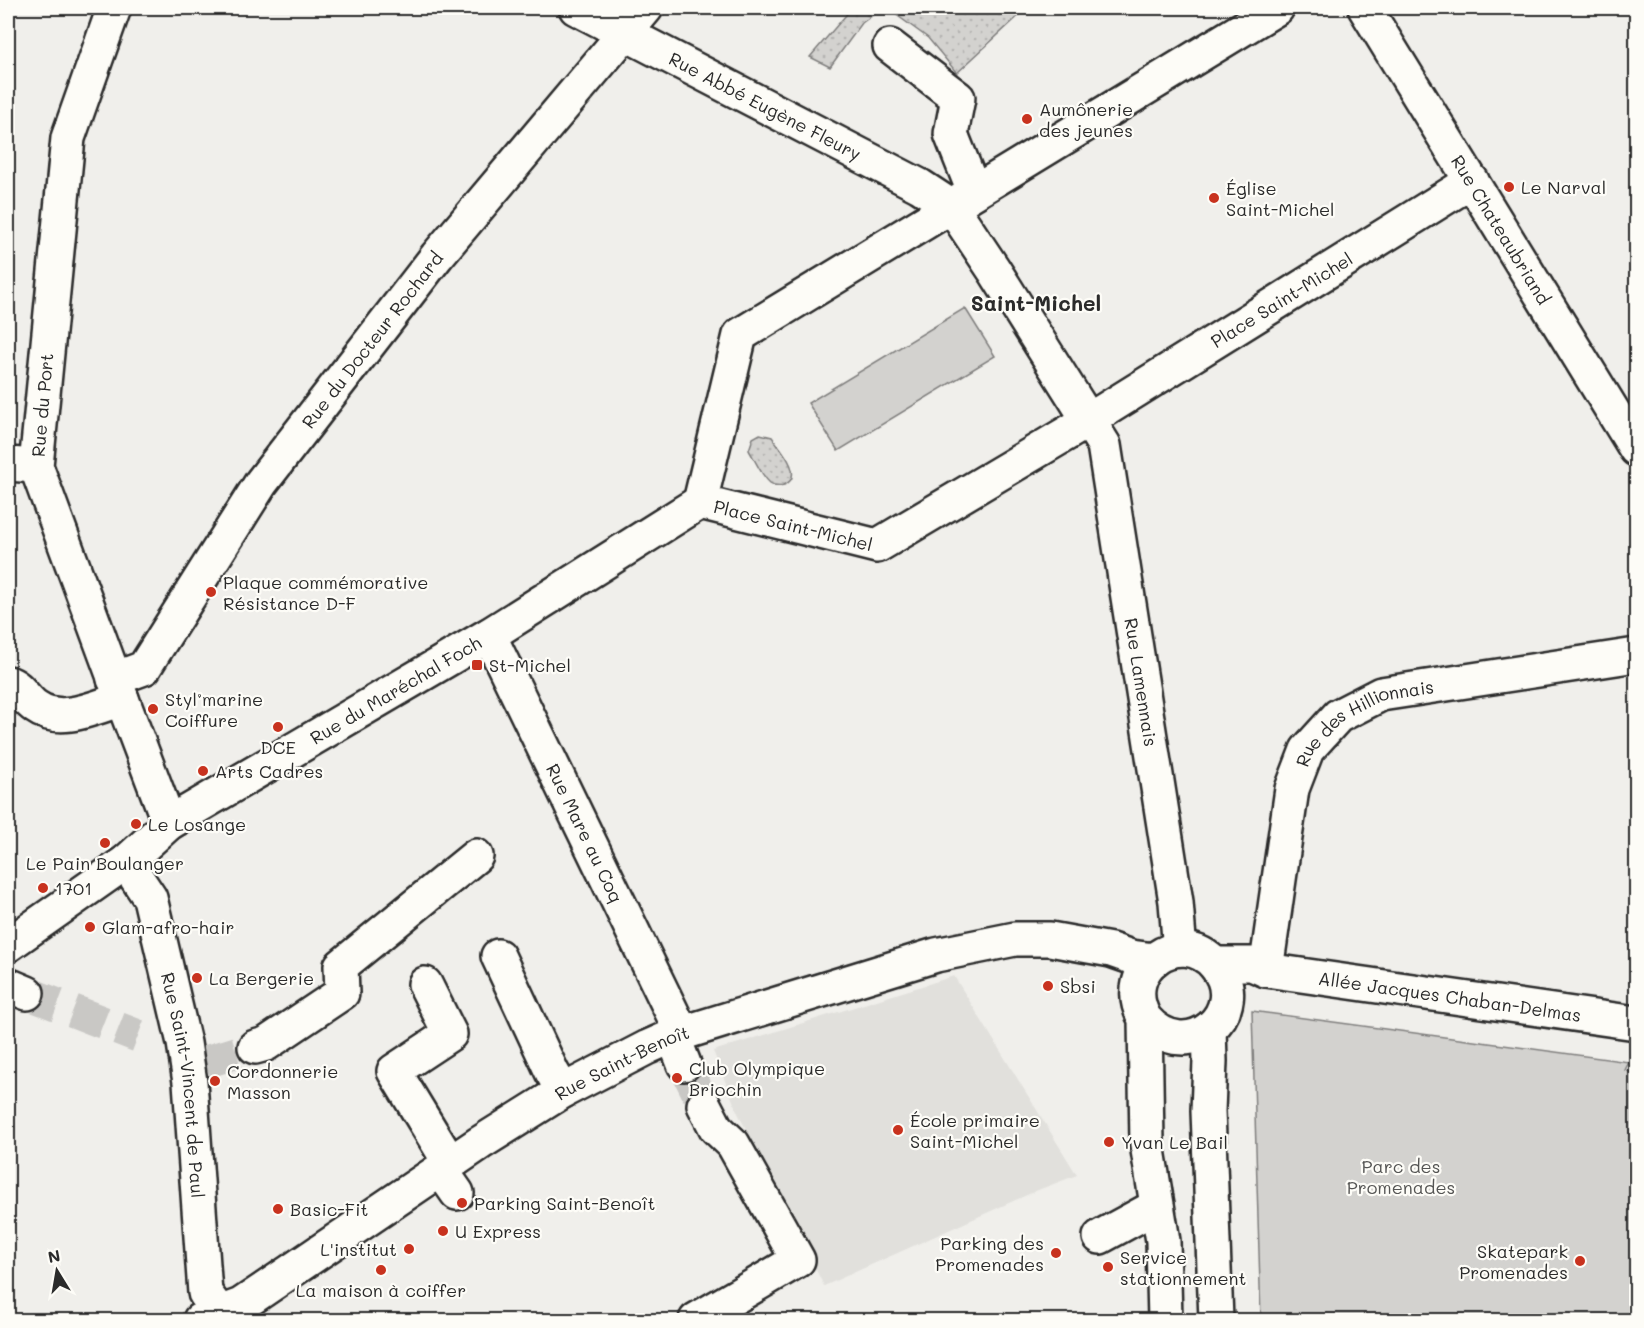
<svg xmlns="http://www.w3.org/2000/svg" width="1644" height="1328" font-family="Mali,sans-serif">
	<defs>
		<pattern id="grass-dots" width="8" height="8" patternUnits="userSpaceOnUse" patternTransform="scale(1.5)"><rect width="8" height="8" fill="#d3d2cf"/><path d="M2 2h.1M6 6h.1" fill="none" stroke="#b5b4b2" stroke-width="1.8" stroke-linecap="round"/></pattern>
	</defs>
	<rect width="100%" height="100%" fill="#f0efeb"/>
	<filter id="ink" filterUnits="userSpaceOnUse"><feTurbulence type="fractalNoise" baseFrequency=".0167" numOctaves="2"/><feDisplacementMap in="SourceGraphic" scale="12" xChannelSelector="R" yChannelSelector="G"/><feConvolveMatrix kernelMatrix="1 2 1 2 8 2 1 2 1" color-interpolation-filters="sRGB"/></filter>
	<g filter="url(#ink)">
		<path fill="#e1e0dc" d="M 954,976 L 1077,1175 L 1038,1190 L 824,1286 L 737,1111 L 713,1051 Z"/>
		<path fill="url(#grass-dots)" stroke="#7f7e7d" stroke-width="1.5" d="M 852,8 L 882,8 L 862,23 L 830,67 L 810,57 Z
			M 887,8 L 1027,8 L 957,73 L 928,38 Z
			M 760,434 L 772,437 C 779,447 806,476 784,485 C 779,486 774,486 770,483 C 761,475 755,460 749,450 L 753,438 Z"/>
		<path fill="#d3d2cf" stroke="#7f7e7d" stroke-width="1.5" d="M 965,308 L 995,356 L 838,451 L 808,403 Z
			M 1252,1011 L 1629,1062 L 1625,1070 L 1636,1074 L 1636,1320 L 1261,1320 Z"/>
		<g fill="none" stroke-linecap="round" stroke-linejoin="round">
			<path stroke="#c9c8c5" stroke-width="33" stroke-dasharray="33 16" stroke-linecap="butt" d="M 27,993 L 138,1036
				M 205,1062 L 255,1047
				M 684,1064 L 704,1105"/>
			<defs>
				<g id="minor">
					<path d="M 114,8 L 68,138 L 36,466 L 122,699 L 169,823"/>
					<path id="s1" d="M 576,8 L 920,186 L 952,207 L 994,270 L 1104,445 L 1176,902 L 1179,939 L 1178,949"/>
					<path id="s2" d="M 1365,8 L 1636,449"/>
					<path d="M 890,46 L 958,98 L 951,134 L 974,192"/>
					<path d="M 8,464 L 36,466"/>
					<path id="s3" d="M 700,502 L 877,546 L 1076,428 L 1472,181"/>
					<path d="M 700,502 L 740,335 L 1277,8"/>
					<path id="s4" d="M 489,635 L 682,1033"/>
					<path id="s5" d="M 114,679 L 144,668 L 261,483 L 437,256 L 646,8"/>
					<path d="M 8,683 C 20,686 25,700 36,707 C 61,725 95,707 122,699"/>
					<path id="s6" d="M 126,862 L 150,898 L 184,1043 L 190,1082 L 205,1293 L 220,1313 L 221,1320"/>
					<path id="s7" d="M 8,945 L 126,862 L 169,823 L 489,635 L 700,502"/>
					<path d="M 498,956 L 552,1072 L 563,1091"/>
					<path id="s8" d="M 1215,964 L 1252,964 L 1266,970 L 1280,972 L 1636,1023"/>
					<path id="s9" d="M 1266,970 L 1292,789 L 1307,750 L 1338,716 L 1381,694 L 1636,655"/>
					<path d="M 425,984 L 450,1034 L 394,1071 L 450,1163"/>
					<path d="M 8,985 L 27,993"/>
					<path d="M 1145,1019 C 1189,1069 1253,1009 1215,965 C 1181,925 1116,968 1145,1019 L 1147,1144 L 1163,1241 L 1165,1320"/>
					<path d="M 1209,1029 L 1210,1061 L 1208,1111 L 1216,1320"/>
					<path d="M 673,1036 L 684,1064"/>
					<path d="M 255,1047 L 266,1044 L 342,993 L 341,966 L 476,856"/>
					<path d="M 441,1170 L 457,1193"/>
					<path d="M 1100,1237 L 1157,1206"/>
					<path id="s10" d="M 200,1320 L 241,1305 L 480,1143 L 563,1091 L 648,1047 L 673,1036 L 936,955 L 1015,939 L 1050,939 L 1111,950 L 1131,957 L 1154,960"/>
					<path d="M 696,1320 L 798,1260 L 733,1144 L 716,1128 L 704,1105"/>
				</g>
			</defs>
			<use href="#minor" stroke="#2b2b2b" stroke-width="38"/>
			<use href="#minor" stroke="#fdfcf7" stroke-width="33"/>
		</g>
	</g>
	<g fill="#c8321e" stroke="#fdfcf7" stroke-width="2">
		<circle cx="1027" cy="119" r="6"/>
		<circle cx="1509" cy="187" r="6"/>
		<circle cx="1214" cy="198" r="6"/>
		<circle cx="211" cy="592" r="6"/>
		<rect x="471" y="659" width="12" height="12" rx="3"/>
		<circle cx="153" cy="709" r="6"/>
		<circle cx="278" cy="727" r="6"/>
		<circle cx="203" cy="771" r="6"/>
		<circle cx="136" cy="824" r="6"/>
		<circle cx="105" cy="843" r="6"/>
		<circle cx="43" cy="888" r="6"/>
		<circle cx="90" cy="927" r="6"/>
		<circle cx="197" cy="978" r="6"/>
		<circle cx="1048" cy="986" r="6"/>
		<circle cx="677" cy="1078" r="6"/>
		<circle cx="215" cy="1081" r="6"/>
		<circle cx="898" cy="1130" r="6"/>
		<circle cx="1109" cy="1142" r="6"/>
		<circle cx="462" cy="1203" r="6"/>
		<circle cx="278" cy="1209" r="6"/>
		<circle cx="443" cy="1231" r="6"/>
		<circle cx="409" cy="1249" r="6"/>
		<circle cx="1056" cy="1253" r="6"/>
		<circle cx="1580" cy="1261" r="6"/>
		<circle cx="1108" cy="1267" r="6"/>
		<circle cx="381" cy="1270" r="6"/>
	</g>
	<g text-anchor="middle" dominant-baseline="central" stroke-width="4.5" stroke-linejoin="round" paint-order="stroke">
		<g font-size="18" fill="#2b2b2b" stroke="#fdfcf7">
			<text stroke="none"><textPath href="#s1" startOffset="213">Rue Abbé Eugène Fleury</textPath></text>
			<text stroke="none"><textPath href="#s2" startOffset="260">Rue Chateaubriand</textPath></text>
			<text stroke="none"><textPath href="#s3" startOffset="656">Place Saint-Michel</textPath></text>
			<text stroke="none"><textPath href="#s5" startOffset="432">Rue du Docteur Rochard</textPath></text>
			<text transform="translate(42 405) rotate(-85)">Rue du Port</text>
			<text stroke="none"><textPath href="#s3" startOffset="96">Place Saint-Michel</textPath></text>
			<text stroke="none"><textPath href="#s1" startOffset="948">Rue Lamennais</textPath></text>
			<text stroke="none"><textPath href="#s7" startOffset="465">Rue du Maréchal Foch</textPath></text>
			<text stroke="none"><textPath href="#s9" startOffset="290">Rue des Hillionnais</textPath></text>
			<text stroke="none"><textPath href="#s4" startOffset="220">Rue Mare au Coq</textPath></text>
			<text stroke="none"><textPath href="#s8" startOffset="238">Allée Jacques Chaban-Delmas</textPath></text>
			<text stroke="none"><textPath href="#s10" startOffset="496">Rue Saint-Benoît</textPath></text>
			<text stroke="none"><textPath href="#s6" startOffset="234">Rue Saint-Vincent de Paul</textPath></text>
		</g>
		<g font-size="18" fill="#2b2b2b" stroke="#fdfcf7" text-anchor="start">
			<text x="1039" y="109">Aumônerie<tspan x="1039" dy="21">des jeunes</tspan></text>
			<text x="1521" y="187">Le Narval</text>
			<text x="1226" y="188">Église<tspan x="1226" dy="21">Saint-Michel</tspan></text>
			<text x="223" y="582">Plaque commémorative<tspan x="223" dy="21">Résistance D-F</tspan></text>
			<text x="489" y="665">St-Michel</text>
			<text x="165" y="699">Styl’marine<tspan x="165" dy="21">Coiffure</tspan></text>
			<text x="278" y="747" text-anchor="middle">DCE</text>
			<text x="215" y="771">Arts Cadres</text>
			<text x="148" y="824">Le Losange</text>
			<text x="105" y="863" text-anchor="middle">Le Pain Boulanger</text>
			<text x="55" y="888">1701</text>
			<text x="102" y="927">Glam-afro-hair</text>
			<text x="209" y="978">La Bergerie</text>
			<text x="1060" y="986">Sbsi</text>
			<text x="689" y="1068">Club Olympique<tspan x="689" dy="21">Briochin</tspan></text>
			<text x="227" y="1071">Cordonnerie<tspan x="227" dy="21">Masson</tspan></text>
			<text x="910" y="1120">École primaire<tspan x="910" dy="21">Saint-Michel</tspan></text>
			<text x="1121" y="1142">Yvan Le Bail</text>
			<text x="474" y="1203">Parking Saint-Benoît</text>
			<text x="290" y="1209">Basic-Fit</text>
			<text x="455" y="1231">U Express</text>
			<text x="1044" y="1243" text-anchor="end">Parking des<tspan x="1044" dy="21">Promenades</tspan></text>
			<text x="397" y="1249" text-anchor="end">L'institut</text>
			<text x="1568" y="1251" text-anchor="end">Skatepark<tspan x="1568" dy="21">Promenades</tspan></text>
			<text x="1120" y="1257">Service<tspan x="1120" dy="21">stationnement</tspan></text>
			<text x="381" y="1290" text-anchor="middle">La maison à coiffer</text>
		</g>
		<g font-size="18" fill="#555554" stroke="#fdfcf7">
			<text x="1401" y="1166">Parc des<tspan x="1401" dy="21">Promenades</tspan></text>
		</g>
		<g font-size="21" font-weight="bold" fill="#2b2b2b" stroke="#fdfcf7">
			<text x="1036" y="302">Saint-Michel</text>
		</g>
	</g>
	<rect width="1644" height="1328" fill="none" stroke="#fdfcf7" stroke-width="30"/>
	<rect x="15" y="15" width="1614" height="1298" fill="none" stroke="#2b2b2b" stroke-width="2" filter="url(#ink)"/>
	<g transform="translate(57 1271) rotate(349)" stroke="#fdfcf7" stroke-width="4.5" paint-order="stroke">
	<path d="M0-4.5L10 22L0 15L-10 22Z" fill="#2b2b2b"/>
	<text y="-9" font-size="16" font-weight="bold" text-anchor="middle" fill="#2b2b2b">N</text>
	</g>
</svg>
